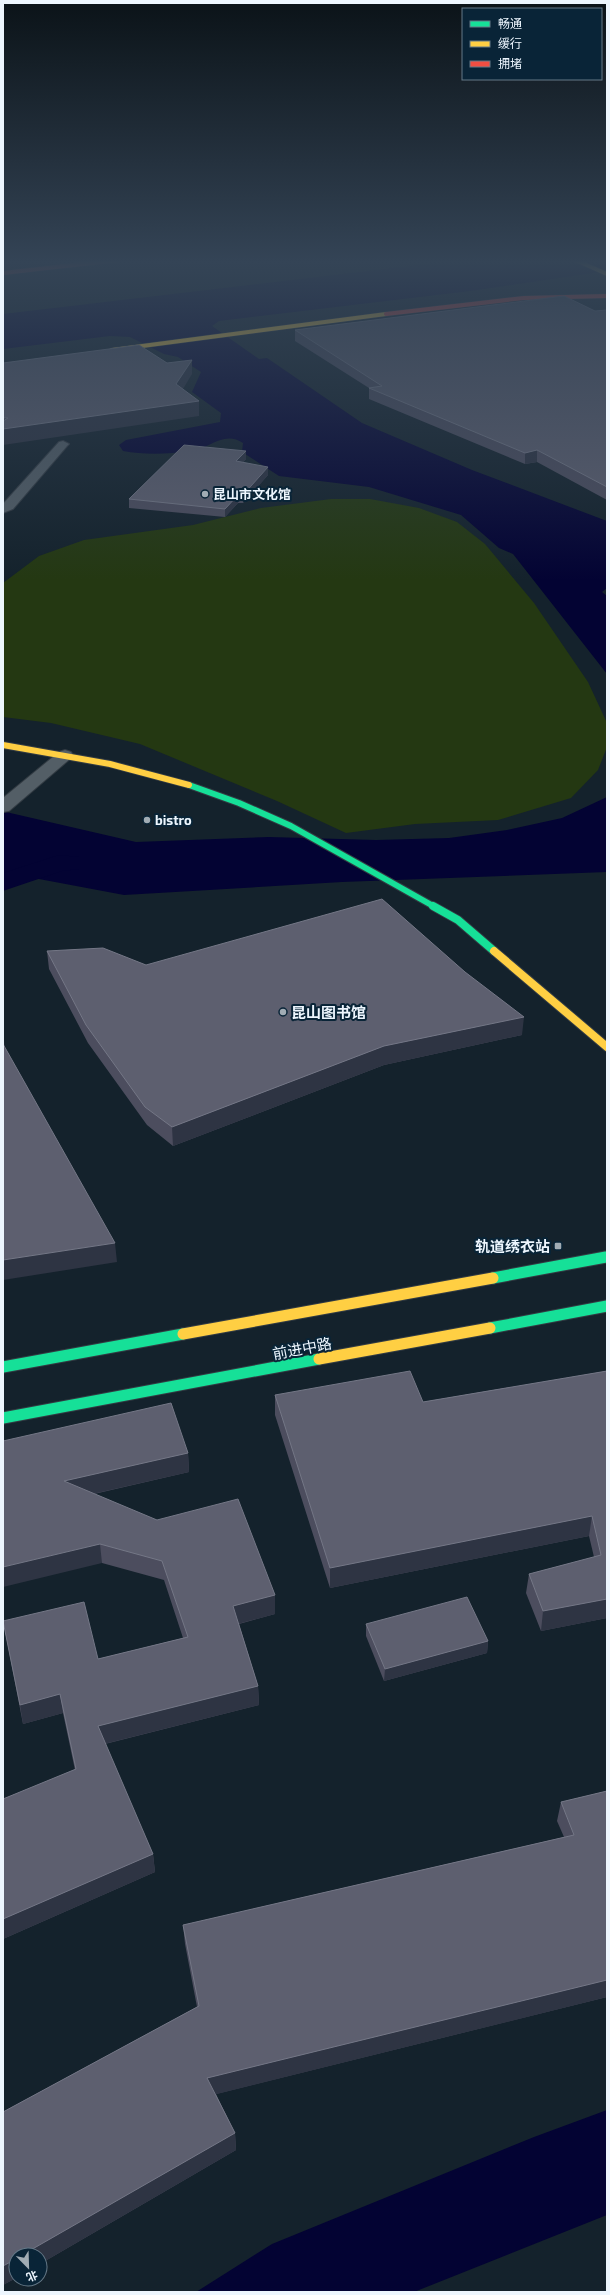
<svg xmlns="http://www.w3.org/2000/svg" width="610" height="2295" font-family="'Exo 2','Noto Sans SC',sans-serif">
	<rect width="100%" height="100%" fill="#14222c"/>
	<path fill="#243812" d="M 331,499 L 370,499 L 419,508 L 457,522 L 485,544 L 534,603 L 588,682 L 607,723 L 607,747 L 598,770 L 571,798 L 498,820 L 415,824 L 346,833 L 277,801 L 140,744 L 51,723 L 3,717 L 3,583 L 39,556 L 84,540 L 193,525 L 261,508 Z"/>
	<path fill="#030333" d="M 469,259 L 607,259 L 607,271 L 470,291 L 219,321 L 212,326 L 259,359 L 267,358 L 362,423 L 472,470 L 607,521 L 607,588 L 602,592 L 607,596 L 607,674 L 513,554 L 499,548 L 461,515 L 369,487 L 279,476 L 242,452 L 243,443 C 224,430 209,449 191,451 C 168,454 145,455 123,451 L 119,445 L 126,440 L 220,422 L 221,413 L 192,392 L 201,372 L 178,357 L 164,354 L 130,337 L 110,336 L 3,349 L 3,314 Z
		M 607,797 L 607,872 L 342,882 L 124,895 L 7,873 L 3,876 L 3,814 L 6,812 L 136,842 L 269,837 L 376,840 L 449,838 L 507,830 L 562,818 Z
		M 607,2110 L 607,2215 L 414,2292 L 196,2292 L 272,2244 L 534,2137 Z"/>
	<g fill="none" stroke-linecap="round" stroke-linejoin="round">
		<path fill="#030333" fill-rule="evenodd" d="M 59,855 L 79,857 L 83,863 L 79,869 L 62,871 L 3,891 L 3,873 Z"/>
		<defs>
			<path id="street" d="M 63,441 L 69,444 L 67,446 L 13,509 L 3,513 L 3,504 L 59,442 Z
				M 65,750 L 71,752 L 73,755 L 71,758 L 9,811 L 3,812 L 3,798 L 59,752 Z"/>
			<path id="fast-far2" d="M 189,785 L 239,803 L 291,826 L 435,907"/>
			<path id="fast-far1" d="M 433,906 L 458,920 L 494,951
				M 601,1258 L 607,1257"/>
			<path id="fast" d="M 493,1278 L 606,1257
				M 490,1328 L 607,1306
				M 3,1367 L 183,1334
				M 3,1418 L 319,1359"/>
			<path id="slow-far3" d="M 573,259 L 607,274
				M 112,350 L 386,314"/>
			<path id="slow-far2" d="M 3,745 L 110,764 L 189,785"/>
			<path id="slow-far1" d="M 494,951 L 607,1047"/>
			<path id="slow" d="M 183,1334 L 493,1278
				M 319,1359 L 490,1328"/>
			<path id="jam" d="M 3,273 L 127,259
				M 386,314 L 524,298 L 607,296"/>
		</defs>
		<use href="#street" stroke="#323b43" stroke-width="2"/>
		<use href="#fast-far2" stroke="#323b43" stroke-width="8"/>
		<use href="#fast-far1" stroke="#323b43" stroke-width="10"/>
		<use href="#fast" stroke="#323b43" stroke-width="13"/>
		<use href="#slow-far3" stroke="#323b43" stroke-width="5"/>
		<use href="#slow-far2" stroke="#323b43" stroke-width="8"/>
		<use href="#slow-far1" stroke="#323b43" stroke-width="10"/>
		<use href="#slow" stroke="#323b43" stroke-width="13"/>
		<use href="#jam" stroke="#323b43" stroke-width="5"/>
		<use href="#street" fill="#535e66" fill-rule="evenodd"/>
		<use href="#fast-far2" stroke="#16e098" stroke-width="6"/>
		<use href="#fast-far1" stroke="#16e098" stroke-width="8"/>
		<use href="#fast" stroke="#16e098" stroke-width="11"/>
		<use href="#slow-far3" stroke="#ffcf43" stroke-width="4"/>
		<use href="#slow-far2" stroke="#ffcf43" stroke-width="6"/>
		<use href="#slow-far1" stroke="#ffcf43" stroke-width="8"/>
		<use href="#slow" stroke="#ffcf43" stroke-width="11"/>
		<use href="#jam" stroke="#f24e42" stroke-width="4"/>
	</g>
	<path fill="#4c4d5e" d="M 607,310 L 607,500 L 537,462 L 525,464 L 369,399 L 369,388 L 295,341 L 295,330 L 595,311 Z
		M 246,451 L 246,459 L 243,462 L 268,475 L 243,503 L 238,503 L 225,517 L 129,508 L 129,499 Z
		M 47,951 L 146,965 L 522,1035 L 384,1065 L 173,1146 L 147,1125 L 88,1043 L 49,969 Z
		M 607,1371 L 607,1618 L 541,1631 L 526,1593 L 529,1574 L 594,1557 L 589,1536 L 330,1588 L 275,1415 L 275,1395 L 423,1402 Z
		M 3,1441 L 188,1453 L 189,1472 L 94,1494 L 275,1595 L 275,1614 L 239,1624 L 258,1686 L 259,1705 L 105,1744 L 153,1854 L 155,1872 L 3,1939 L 3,1799 L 75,1770 L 63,1713 L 23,1724 L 3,1621 L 98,1659 L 183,1638 L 164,1580 L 102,1563 Z
		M 366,1624 L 488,1641 L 487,1653 L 384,1681 L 366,1636 Z
		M 607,1791 L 607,1997 L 216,2094 L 235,2133 L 236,2150 L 40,2264 L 40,2255 L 16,2255 L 16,2278 L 3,2285 L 3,2112 L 197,2007 L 185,1944 L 183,1925 L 564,1837 L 557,1821 L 561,1802 Z"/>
	<path fill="#2e3443" d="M 192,360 L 192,374 L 177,399 L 176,384 Z
		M 199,401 L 199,416 L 3,445 L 3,418 Z
		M 537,450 L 537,462 L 525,464 L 525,453 Z
		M 246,451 L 246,459 L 236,469 L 236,461 Z
		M 268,467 L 268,475 L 243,503 L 243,495 Z
		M 238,495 L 238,503 L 225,517 L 225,509 Z
		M 524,1017 L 522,1035 L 384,1065 L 173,1146 L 172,1127 L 384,1046 Z
		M 3,1040 L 4,1040 L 6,1058 L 3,1054 Z
		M 115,1243 L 117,1262 L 3,1280 L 3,1260 Z
		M 188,1453 L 189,1472 L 66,1500 L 64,1481 Z
		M 592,1516 L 589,1536 L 330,1588 L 330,1568 Z
		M 100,1544 L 102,1563 L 3,1587 L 3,1567 Z
		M 275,1595 L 275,1614 L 234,1625 L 233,1606 Z
		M 607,1599 L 607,1618 L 541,1631 L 543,1611 Z
		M 488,1641 L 487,1653 L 384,1681 L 385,1669 Z
		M 258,1686 L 259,1705 L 100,1745 L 98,1726 Z
		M 60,1694 L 63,1713 L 23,1724 L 20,1705 Z
		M 153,1854 L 155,1872 L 3,1939 L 3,1919 Z
		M 607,1980 L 607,1997 L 209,2096 L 207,2078 Z
		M 235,2133 L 236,2150 L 40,2264 L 40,2255 L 22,2255 Z
		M 16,2259 L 16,2278 L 3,2285 L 3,2266 Z"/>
	<path fill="#5d5f6f" stroke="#747786" d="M 564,296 L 595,311 L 607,310 L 607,487 L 537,450 L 525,453 L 369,388 L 382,386 L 295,330 Z
		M 139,345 L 167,363 L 192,360 L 176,384 L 199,401 L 3,429 L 3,421 L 8,418 L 3,418 L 3,363 Z
		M 184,445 L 246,451 L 236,461 L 268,467 L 243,495 L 238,495 L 225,509 L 129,499 Z
		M 382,899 L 465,972 L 524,1017 L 384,1046 L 172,1127 L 145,1107 L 86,1025 L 47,951 L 103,948 L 146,965 Z
		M 3,1044 L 115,1243 L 3,1260 Z
		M 410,1371 L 423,1402 L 607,1371 L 607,1599 L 543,1611 L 529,1574 L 601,1555 L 592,1516 L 330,1568 L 275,1395 Z
		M 171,1403 L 188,1453 L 64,1481 L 157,1520 L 238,1499 L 275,1595 L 233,1606 L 258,1686 L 98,1726 L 153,1854 L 3,1919 L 3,1799 L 76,1769 L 60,1694 L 20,1705 L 3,1621 L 84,1602 L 98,1659 L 188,1637 L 162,1561 L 100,1544 L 3,1567 L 3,1441 Z
		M 467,1597 L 488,1641 L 385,1669 L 366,1624 Z
		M 607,1791 L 607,1980 L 207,2078 L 235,2133 L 22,2255 L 16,2255 L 16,2259 L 3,2266 L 3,2112 L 199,2006 L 183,1925 L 574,1835 L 561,1802 Z"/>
	<linearGradient id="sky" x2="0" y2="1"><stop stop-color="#0b1318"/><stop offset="0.45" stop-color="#344456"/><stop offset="1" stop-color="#344456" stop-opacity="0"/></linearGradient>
	<rect width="610" height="581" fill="url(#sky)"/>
	<g fill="#a1acb4" stroke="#092437" stroke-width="1.5">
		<circle cx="205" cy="494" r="4"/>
		<circle cx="147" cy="820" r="4"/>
		<circle cx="283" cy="1012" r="4"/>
		<rect x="554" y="1242" width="8" height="8" rx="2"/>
	</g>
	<g text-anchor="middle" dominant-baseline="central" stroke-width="4" stroke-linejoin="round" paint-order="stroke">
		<g font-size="13" font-weight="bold" fill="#edf6fe" stroke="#092437" text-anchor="start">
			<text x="213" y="494">昆山市文化馆</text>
			<text x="155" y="820">bistro</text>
		</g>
		<g font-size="15" font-weight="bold" fill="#edf6fe" stroke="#092437" text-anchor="start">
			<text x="291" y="1012">昆山图书馆</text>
			<text x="550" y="1246" text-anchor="end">轨道绣衣站</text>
		</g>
		<g font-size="15" fill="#edf6fe" stroke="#092437">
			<text transform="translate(302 1348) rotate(-11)">前进中路</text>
		</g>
	</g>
	<rect width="610" height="2295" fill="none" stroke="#edf6fe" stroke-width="8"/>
	<rect x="462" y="8" width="140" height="72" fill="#092437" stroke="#647887"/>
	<rect x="470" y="21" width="20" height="6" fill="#16e098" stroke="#647887"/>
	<text x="498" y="28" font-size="12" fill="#edf6fe">畅通</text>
	<rect x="470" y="41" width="20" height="6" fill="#ffcf43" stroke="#647887"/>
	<text x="498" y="48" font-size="12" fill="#edf6fe">缓行</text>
	<rect x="470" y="61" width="20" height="6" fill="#f24e42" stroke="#647887"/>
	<text x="498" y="68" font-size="12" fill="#edf6fe">拥堵</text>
	<g transform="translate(28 2267) rotate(157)"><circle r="19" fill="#092437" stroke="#647887"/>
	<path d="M0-3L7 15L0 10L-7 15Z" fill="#a1acb4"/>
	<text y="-6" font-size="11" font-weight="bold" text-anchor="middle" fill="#edf6fe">北</text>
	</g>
</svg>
